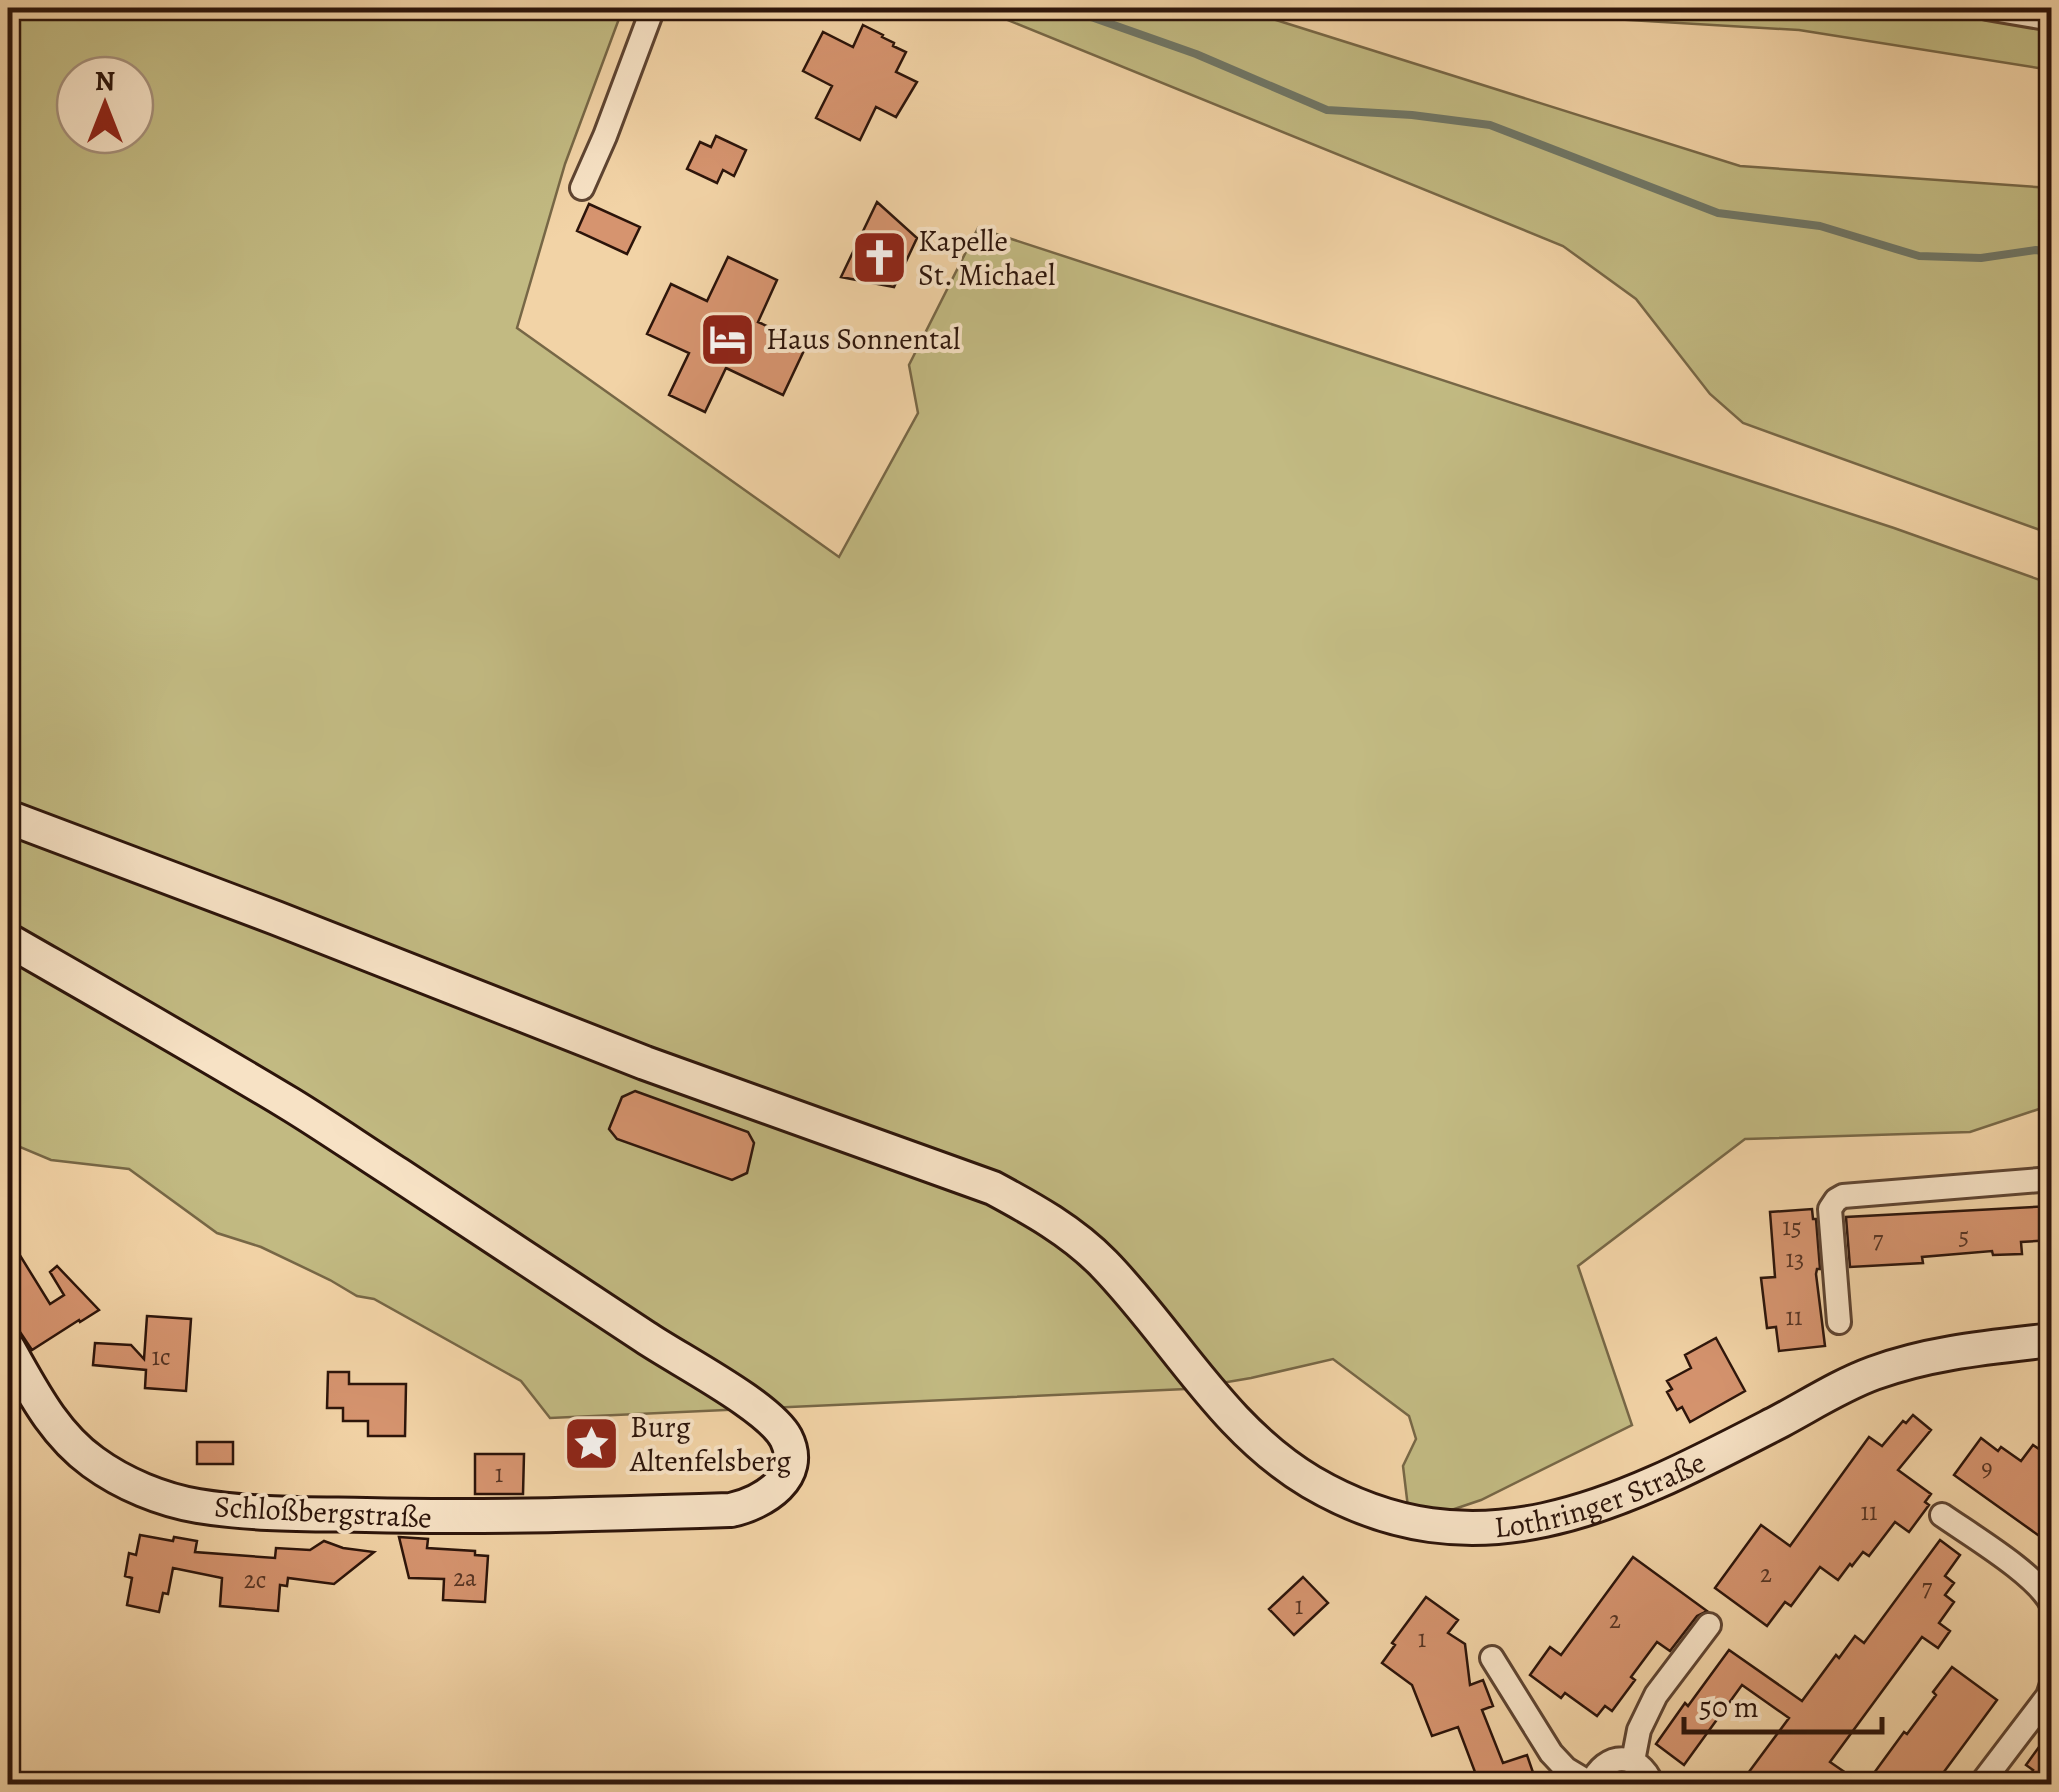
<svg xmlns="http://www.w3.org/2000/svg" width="2059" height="1792" font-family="Alegreya,serif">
	<rect width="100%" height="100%" fill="#f2d3a6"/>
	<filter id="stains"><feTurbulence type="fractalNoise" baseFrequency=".002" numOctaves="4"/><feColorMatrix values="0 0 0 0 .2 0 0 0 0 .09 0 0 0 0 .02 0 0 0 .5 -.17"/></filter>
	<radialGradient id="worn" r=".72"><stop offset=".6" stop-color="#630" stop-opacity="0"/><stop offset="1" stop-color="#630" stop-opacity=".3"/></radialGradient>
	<path fill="#c2ba82" stroke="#776746" stroke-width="2.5" fill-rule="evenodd" d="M 8,8 L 623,8 L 565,164 L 517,328 L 839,557 L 918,413 L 909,365 L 978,228 L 1894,528 L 2051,584 L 2051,1105 L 1970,1132 L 1745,1139 L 1578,1266 L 1632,1425 L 1481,1500 L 1410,1524 L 1403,1466 L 1416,1439 L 1409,1416 L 1333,1359 L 1251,1378 L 1186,1389 L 550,1418 L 521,1381 L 374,1299 L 357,1296 L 330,1280 L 261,1247 L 217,1233 L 129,1169 L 51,1160 L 8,1142 ZM 75,75 L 135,75 L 135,135 L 75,135 Z
		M 978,8 L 1238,8 L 1740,166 L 2051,188 L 2051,534 L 1743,423 L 1710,394 L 1636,299 L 1563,246 Z
		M 1537,8 L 2051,8 L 2051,70 L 1799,30 L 1562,16 Z"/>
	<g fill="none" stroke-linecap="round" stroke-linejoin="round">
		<path stroke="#6f7666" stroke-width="8" d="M 1055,8 L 1094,18 L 1196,54 L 1327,110 L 1412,115 L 1490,125 L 1718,213 L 1820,226 L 1919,256 L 1981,258 L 2036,250 L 2052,253"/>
	</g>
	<path fill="#d6946f" stroke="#2c140a" stroke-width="2.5" d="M 863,25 L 883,35 L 882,37 L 894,43 L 893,46 L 906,52 L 896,72 L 917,82 L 896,117 L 876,107 L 860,140 L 816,118 L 832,86 L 803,71 L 823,32 L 853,47 Z
		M 716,136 L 746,150 L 734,176 L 723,170 L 717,183 L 687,169 L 700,142 L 711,147 Z
		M 877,202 L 917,238 L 894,287 L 841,277 Z
		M 589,204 L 640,227 L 627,254 L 577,231 Z
		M 728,257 L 777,280 L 758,322 L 807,344 L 783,395 L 726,368 L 705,412 L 669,395 L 689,353 L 647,334 L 671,284 L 707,301 Z
		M 635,1091 L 748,1132 L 754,1143 L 747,1173 L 732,1180 L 617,1139 L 609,1129 L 622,1097 Z
		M 2052,1206 L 2052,1240 L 2021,1242 L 2022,1254 L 1993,1255 L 1992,1251 L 1922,1257 L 1923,1263 L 1850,1267 L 1846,1217 Z
		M 1812,1209 L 1813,1219 L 1816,1219 L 1820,1269 L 1817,1269 L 1816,1274 L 1825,1346 L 1779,1351 L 1776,1327 L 1767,1328 L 1761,1278 L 1775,1277 L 1770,1212 Z
		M 8,1236 L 50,1304 L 64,1295 L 50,1272 L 57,1266 L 99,1310 L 80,1322 L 79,1320 L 32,1350 L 8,1314 Z
		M 147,1316 L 191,1319 L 186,1391 L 145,1388 L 146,1370 L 93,1365 L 95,1343 L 131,1345 L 144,1359 Z
		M 1716,1338 L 1745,1391 L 1690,1422 L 1682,1407 L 1677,1410 L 1667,1392 L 1672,1389 L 1667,1381 L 1691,1368 L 1685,1355 Z
		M 328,1372 L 349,1372 L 349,1384 L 406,1384 L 405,1436 L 368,1436 L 368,1421 L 343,1421 L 343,1408 L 327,1408 Z
		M 1913,1415 L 1931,1430 L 1898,1470 L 1931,1494 L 1925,1502 L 1929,1505 L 1909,1532 L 1895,1522 L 1869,1556 L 1863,1552 L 1852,1566 L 1850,1564 L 1838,1580 L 1820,1567 L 1791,1606 L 1785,1602 L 1767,1626 L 1715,1588 L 1761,1525 L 1790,1546 L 1869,1437 L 1882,1446 L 1903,1421 L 1906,1423 Z
		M 1981,1438 L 1998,1451 L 2001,1447 L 2021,1461 L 2033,1445 L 2052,1458 L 2052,1545 L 1954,1475 Z
		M 197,1442 L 233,1442 L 233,1464 L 197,1464 Z
		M 475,1454 L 524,1454 L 523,1494 L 475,1494 Z
		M 140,1535 L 173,1541 L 174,1537 L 197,1541 L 195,1552 L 275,1558 L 276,1548 L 310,1550 L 324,1541 L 343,1548 L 374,1552 L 334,1584 L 288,1578 L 287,1586 L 280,1585 L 278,1611 L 220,1606 L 222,1578 L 173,1568 L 168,1594 L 163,1593 L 159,1612 L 127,1605 L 132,1578 L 125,1576 L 129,1553 L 136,1555 Z
		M 399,1537 L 428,1539 L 427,1548 L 475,1551 L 475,1555 L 488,1556 L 485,1602 L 443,1600 L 444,1579 L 409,1578 Z
		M 1940,1540 L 1960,1555 L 1945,1576 L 1954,1583 L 1945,1595 L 1954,1602 L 1939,1623 L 1950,1631 L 1938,1648 L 1922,1637 L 1830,1762 L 1862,1784 L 1740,1784 L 1789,1718 L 1742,1685 L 1684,1765 L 1656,1744 L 1685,1703 L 1688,1706 L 1729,1650 L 1802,1701 L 1836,1655 L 1839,1658 L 1855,1636 L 1864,1643 Z
		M 1633,1557 L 1707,1611 L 1697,1616 L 1670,1651 L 1657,1642 L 1631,1677 L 1635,1680 L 1612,1711 L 1605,1706 L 1597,1716 L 1565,1693 L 1561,1698 L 1530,1675 L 1550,1647 L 1561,1655 Z
		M 1303,1577 L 1328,1603 L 1294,1635 L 1269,1609 Z
		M 1426,1597 L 1458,1620 L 1448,1633 L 1465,1644 L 1470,1685 L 1483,1680 L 1493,1706 L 1482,1710 L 1503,1763 L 1527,1755 L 1537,1784 L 1451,1784 L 1450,1781 L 1475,1772 L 1458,1727 L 1432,1736 L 1412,1685 L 1382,1663 L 1395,1645 L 1392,1643 Z
		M 1952,1667 L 1997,1700 L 1935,1784 L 1866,1784 L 1904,1732 L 1907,1734 L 1936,1695 L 1933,1692 Z
		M 2052,1729 L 2052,1784 L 2022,1784 L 2033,1770 L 2026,1765 Z"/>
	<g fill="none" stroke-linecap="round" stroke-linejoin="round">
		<defs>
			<path id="street" d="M 1987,8 L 2052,19
				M 582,188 L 605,136 L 653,8
				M 1839,1322 L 1830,1209 L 1836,1200 L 1843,1196 L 2052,1179
				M 1942,1515 C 1972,1536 2038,1575 2052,1605
				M 1492,1658 L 1551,1753 L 1566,1769 L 1591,1784
				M 1633,1761 L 1639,1730 L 1656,1695 L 1709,1625
				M 1591,1784 C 1605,1751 1639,1751 1652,1784
				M 1981,1784 L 2048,1696 L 2052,1684"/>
			<g id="secondary">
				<path id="s1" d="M 8,817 L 276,918 L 645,1063 L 993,1188 C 1032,1209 1072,1231 1104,1264 C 1174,1336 1222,1429 1311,1482 C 1480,1581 1625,1501 1780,1421 C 1810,1405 1841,1385 1874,1373 C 1931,1352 1992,1347 2052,1340"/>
				<path d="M 8,940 C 102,994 197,1048 290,1104 C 326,1126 362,1151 398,1174 C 480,1228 563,1283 645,1337 C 679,1360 769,1406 786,1438 C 806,1477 763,1503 731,1510 C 609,1514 488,1518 366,1515 C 311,1514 253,1515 198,1506 C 162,1500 123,1484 93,1462 C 53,1433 32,1390 8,1348"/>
			</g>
		</defs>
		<use href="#street" stroke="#5e4431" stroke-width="28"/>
		<use href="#secondary" stroke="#2c140a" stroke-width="38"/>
		<use href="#street" stroke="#f7e2c5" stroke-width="22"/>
		<use href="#secondary" stroke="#f7e2c5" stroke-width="32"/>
	</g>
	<defs>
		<symbol id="church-square" viewBox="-11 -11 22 22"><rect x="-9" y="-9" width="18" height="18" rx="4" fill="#8f2418" stroke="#f7e2c5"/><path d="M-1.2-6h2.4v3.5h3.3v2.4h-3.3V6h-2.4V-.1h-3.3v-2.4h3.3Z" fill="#fff"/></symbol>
		<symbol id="hotel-square" viewBox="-11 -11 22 22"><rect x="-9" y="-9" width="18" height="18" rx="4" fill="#8f2418" stroke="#f7e2c5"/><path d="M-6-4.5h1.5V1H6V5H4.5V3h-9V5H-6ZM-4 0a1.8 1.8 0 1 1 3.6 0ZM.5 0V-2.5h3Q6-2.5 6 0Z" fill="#fff"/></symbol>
		<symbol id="sight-square" viewBox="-11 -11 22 22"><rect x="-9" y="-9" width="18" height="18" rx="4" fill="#8f2418" stroke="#f7e2c5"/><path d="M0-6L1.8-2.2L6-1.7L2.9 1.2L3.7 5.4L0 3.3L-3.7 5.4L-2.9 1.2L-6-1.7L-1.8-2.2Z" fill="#fff"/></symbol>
	</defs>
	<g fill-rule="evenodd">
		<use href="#church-square" x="848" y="226" width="63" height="63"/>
		<use href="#hotel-square" x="696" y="308" width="63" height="63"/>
		<use href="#sight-square" x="560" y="1412" width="63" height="63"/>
	</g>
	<g text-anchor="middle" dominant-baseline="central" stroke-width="8" stroke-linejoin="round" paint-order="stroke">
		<g font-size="25" fill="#563423">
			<text x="1792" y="1227">15</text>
			<text x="1964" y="1236">5</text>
			<text x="1878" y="1240">7</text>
			<text x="1795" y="1259">13</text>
			<text x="1794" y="1317">11</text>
			<text x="161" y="1357">1c</text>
			<text x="1987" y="1468">9</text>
			<text x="499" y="1474">1</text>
			<text x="1869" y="1512">11</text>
			<text x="1766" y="1574">2</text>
			<text x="465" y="1578">2a</text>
			<text x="255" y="1580">2c</text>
			<text x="1927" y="1588">7</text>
			<text x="1299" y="1606">1</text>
			<text x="1615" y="1620">2</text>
			<text x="1422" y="1639">1</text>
		</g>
		<g font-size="30" fill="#2c140a" stroke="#f7e2c5" text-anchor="start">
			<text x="918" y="241">Kapelle<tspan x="918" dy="34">St. Michael</tspan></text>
			<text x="766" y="339">Haus Sonnental</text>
			<text x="630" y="1427">Burg<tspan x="630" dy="34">Altenfelsberg</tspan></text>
		</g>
		<g font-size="30" fill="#2c140a" stroke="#f7e2c5">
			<text stroke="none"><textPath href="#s1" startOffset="1792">Lothringer Straße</textPath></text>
			<text transform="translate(323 1512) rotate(3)">Schloßbergstraße</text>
		</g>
	</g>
	<rect width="2059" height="1792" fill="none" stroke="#f2d3a6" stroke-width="40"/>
	<rect x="10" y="10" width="2039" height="1772" fill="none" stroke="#2c140a" stroke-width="5"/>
	<rect x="20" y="20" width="2019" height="1752" fill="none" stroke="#2c140a" stroke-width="2.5"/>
	<g transform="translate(105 105)"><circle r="48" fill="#f7e2c5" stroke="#a6907a" stroke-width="2.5"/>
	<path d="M0-8L18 38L0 25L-18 38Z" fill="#8f2418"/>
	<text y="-15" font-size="28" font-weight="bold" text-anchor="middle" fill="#2c140a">N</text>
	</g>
	<path d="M1684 1717v15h198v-15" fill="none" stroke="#2c140a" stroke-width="5"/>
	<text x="1699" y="1717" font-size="30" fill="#2c140a" stroke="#f7e2c5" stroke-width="8" paint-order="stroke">50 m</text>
	<rect width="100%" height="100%" filter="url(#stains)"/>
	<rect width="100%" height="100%" fill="url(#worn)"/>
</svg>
